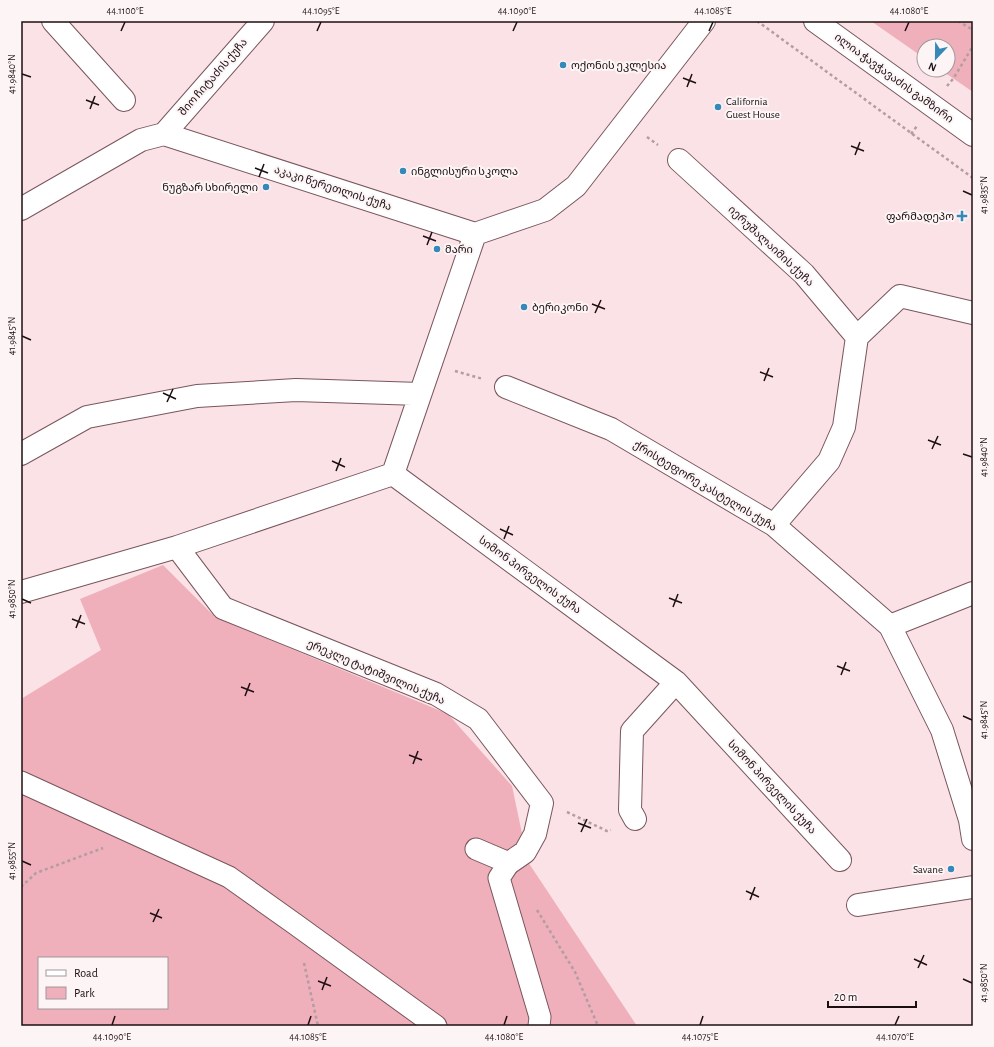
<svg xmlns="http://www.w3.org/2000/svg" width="994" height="1047" font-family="'Alegreya Sans','Noto Sans Georgian',sans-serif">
	<rect width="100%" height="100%" fill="#fbe2e6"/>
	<path fill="#efafbb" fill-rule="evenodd" d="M 871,21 L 973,21 L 973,92 L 941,70 L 948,70 L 948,46 L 924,46 L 924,58 Z
		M 163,565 L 215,617 L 448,714 L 512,786 L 528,862 L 637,1026 L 21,1026 L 21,699 L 101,650 L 80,599 ZM 39,958 L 167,958 L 167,1008 L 39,1008 Z"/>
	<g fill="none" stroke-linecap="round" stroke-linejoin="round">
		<defs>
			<path id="pedestrian" d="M 21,782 L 229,877 L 295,924 L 436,1026
				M 476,849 L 509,863 L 499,878 L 540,1017 L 539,1026"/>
			<path id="minor" d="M 53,21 L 124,100
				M 164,134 L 263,21
				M 679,160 L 804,274 L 857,337 L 900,296 L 973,313
				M 21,209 L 141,140 L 164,134 L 475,234
				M 475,234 L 545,210 L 576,186 L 704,21
				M 506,387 L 611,429 L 774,525 L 890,626 L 942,730 L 970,820 L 973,839
				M 21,454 L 87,417 L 197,396 L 296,390 L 420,394
				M 393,474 L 676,682 L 840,860
				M 393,474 L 475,234
				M 774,525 L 829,461 L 844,427 L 857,337
				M 177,547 L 223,608 L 436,694 L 478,719 L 542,803 L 535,834 L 525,852 L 509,863
				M 21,592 L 177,547 L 393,474
				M 890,626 L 973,593
				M 635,819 L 630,810 L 632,731 L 676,682
				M 858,905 L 973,887"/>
			<path id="secondary" d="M 815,21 L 973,135"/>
		</defs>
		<use href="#pedestrian" stroke="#79565d" stroke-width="23"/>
		<use href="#minor" stroke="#79565d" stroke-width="24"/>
		<use href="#secondary" stroke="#79565d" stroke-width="24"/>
		<path stroke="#b29da1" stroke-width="2.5" stroke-dasharray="3 3" stroke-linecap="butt" d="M 757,21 L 973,178
			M 958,21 L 973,30
			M 947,86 L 953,79 L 973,46
			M 911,134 L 917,126
			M 647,137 L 658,145
			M 455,371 L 483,379
			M 567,812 L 607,831 L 611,830
			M 21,887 L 36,873 L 103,848
			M 537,910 L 575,972 L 598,1026
			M 304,963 L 318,1026"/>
		<use href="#pedestrian" stroke="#fff" stroke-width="21"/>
		<use href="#minor" stroke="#fff" stroke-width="22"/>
		<use href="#secondary" stroke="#fff" stroke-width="22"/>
	</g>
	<path fill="none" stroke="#1c0f12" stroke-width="1.5" d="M 121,31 L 125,22M 317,31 L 321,22M 513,31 L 517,22M 709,31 L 713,22M 905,31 L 909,22M 22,74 L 31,77M 683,78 L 696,83M 687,87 L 692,74M 86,100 L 99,105M 90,109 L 95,96M 851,146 L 864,151M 855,155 L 860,142M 255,168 L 268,173M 259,177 L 264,164M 963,191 L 972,195M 423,236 L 436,241M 427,245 L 432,232M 592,304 L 605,309M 595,313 L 601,300M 22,336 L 31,340M 760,372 L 773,377M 764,381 L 769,368M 163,393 L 176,399M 167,402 L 173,389M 928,440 L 941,445M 932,449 L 938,436M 963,454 L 972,457M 332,461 L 345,467M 336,471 L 341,458M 500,529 L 513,535M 504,539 L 509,526M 669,598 L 682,603M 22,599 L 31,603M 673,607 L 678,594M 72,619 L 85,624M 76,628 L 81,615M 837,666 L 850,671M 841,675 L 846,662M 241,687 L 254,692M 245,696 L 250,683M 963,716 L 972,720M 409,755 L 422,760M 413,764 L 418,751M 578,823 L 591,828M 581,832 L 587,819M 22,861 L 31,865M 746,891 L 759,897M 750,900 L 755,887M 150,913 L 162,918M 153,922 L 159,909M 914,959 L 927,965M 918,968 L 924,955M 963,979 L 972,983M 318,981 L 331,986M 322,990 L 327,977M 112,1025 L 115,1016M 308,1025 L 311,1016M 504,1025 L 507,1016M 700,1025 L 703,1016M 895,1025 L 899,1016"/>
	<g fill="#3588b8" stroke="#fcf4f5" stroke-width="1.5">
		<circle cx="563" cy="65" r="4"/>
		<circle cx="718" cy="107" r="4"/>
		<circle cx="403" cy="171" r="4"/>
		<circle cx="266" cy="187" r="4"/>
		<path d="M960 210h4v4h4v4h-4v4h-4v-4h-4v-4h4z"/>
		<circle cx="437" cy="249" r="4"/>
		<circle cx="524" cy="307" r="4"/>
		<circle cx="951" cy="869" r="4"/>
	</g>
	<g text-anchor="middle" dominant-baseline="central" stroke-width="4" stroke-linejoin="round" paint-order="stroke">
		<g font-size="11" fill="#1c0f12" stroke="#fcf4f5" text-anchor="start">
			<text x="571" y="65">ოქონის ეკლესია</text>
			<text x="726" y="101">California<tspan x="726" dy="13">Guest House</tspan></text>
			<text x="411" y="171">ინგლისური სკოლა</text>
			<text x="258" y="187" text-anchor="end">ნუგზარ სხირელი</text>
			<text x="954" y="216" text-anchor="end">ფარმადეპო</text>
			<text x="445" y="249">მარი</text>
			<text x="532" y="307">ბერიკონი</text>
			<text x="943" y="869" text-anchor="end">Savane</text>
		</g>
		<g font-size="11" fill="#1c0f12" stroke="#fcf4f5">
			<text transform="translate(213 77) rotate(-49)">შიო ჩიტაძის ქუჩა</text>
			<text transform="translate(894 78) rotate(36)">ილია ჭავჭავაძის გამზირი</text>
			<text transform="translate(333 188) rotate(18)">აკაკი წერეთლის ქუჩა</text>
			<text transform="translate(771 246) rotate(43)">იერუშალაიმის ქუჩა</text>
			<text transform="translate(705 486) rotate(31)">ქრისტეფორე კასტელის ქუჩა</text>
			<text transform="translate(530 575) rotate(36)">სიმონ პირველის ქუჩა</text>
			<text transform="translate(376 672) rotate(23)">ერეკლე ტატიშვილის ქუჩა</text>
			<text transform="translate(772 787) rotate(47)">სიმონ პირველის ქუჩა</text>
		</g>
	</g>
	<rect width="994" height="1047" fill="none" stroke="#fcf4f5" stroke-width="44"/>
	<rect x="38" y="957" width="130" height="52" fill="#fcf4f5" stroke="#a2989a"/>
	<rect x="46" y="970" width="20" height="6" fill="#ffffff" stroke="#a2989a"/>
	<text x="74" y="977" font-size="12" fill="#1c0f12">Road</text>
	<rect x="46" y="987" width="20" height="12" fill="#efafbb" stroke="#a2989a"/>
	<text x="74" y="997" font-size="12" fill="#1c0f12">Park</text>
	<g transform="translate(936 58) rotate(202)"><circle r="19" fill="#fcf4f5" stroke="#a2989a"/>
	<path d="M0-3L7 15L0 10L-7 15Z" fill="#3588b8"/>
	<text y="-6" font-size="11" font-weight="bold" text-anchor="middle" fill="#1c0f12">N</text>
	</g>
	<path d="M828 1001v6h88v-6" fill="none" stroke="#1c0f12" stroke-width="2"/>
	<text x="834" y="1001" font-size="12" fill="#1c0f12" stroke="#fcf4f5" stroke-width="3" paint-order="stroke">20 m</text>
	<rect x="22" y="22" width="950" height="1003" fill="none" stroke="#1c0f12" stroke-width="1.5"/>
	<g font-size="10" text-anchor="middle" fill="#1c0f12">
		<text x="125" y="14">44.1100°E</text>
		<text x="321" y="14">44.1095°E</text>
		<text x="517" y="14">44.1090°E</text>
		<text x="713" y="14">44.1085°E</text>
		<text x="909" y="14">44.1080°E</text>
		<text transform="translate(11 74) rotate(-90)" y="4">41.9840°N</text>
		<text transform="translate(983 195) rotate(-90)" y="4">41.9835°N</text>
		<text transform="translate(11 336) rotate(-90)" y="4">41.9845°N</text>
		<text transform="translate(983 457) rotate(-90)" y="4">41.9840°N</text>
		<text transform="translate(11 599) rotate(-90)" y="4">41.9850°N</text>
		<text transform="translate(983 720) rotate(-90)" y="4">41.9845°N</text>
		<text transform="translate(11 861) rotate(-90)" y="4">41.9855°N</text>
		<text transform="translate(983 983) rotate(-90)" y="4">41.9850°N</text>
		<text x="112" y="1040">44.1090°E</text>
		<text x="308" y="1040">44.1085°E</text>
		<text x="504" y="1040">44.1080°E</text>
		<text x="700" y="1040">44.1075°E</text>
		<text x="895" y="1040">44.1070°E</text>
	</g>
</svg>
